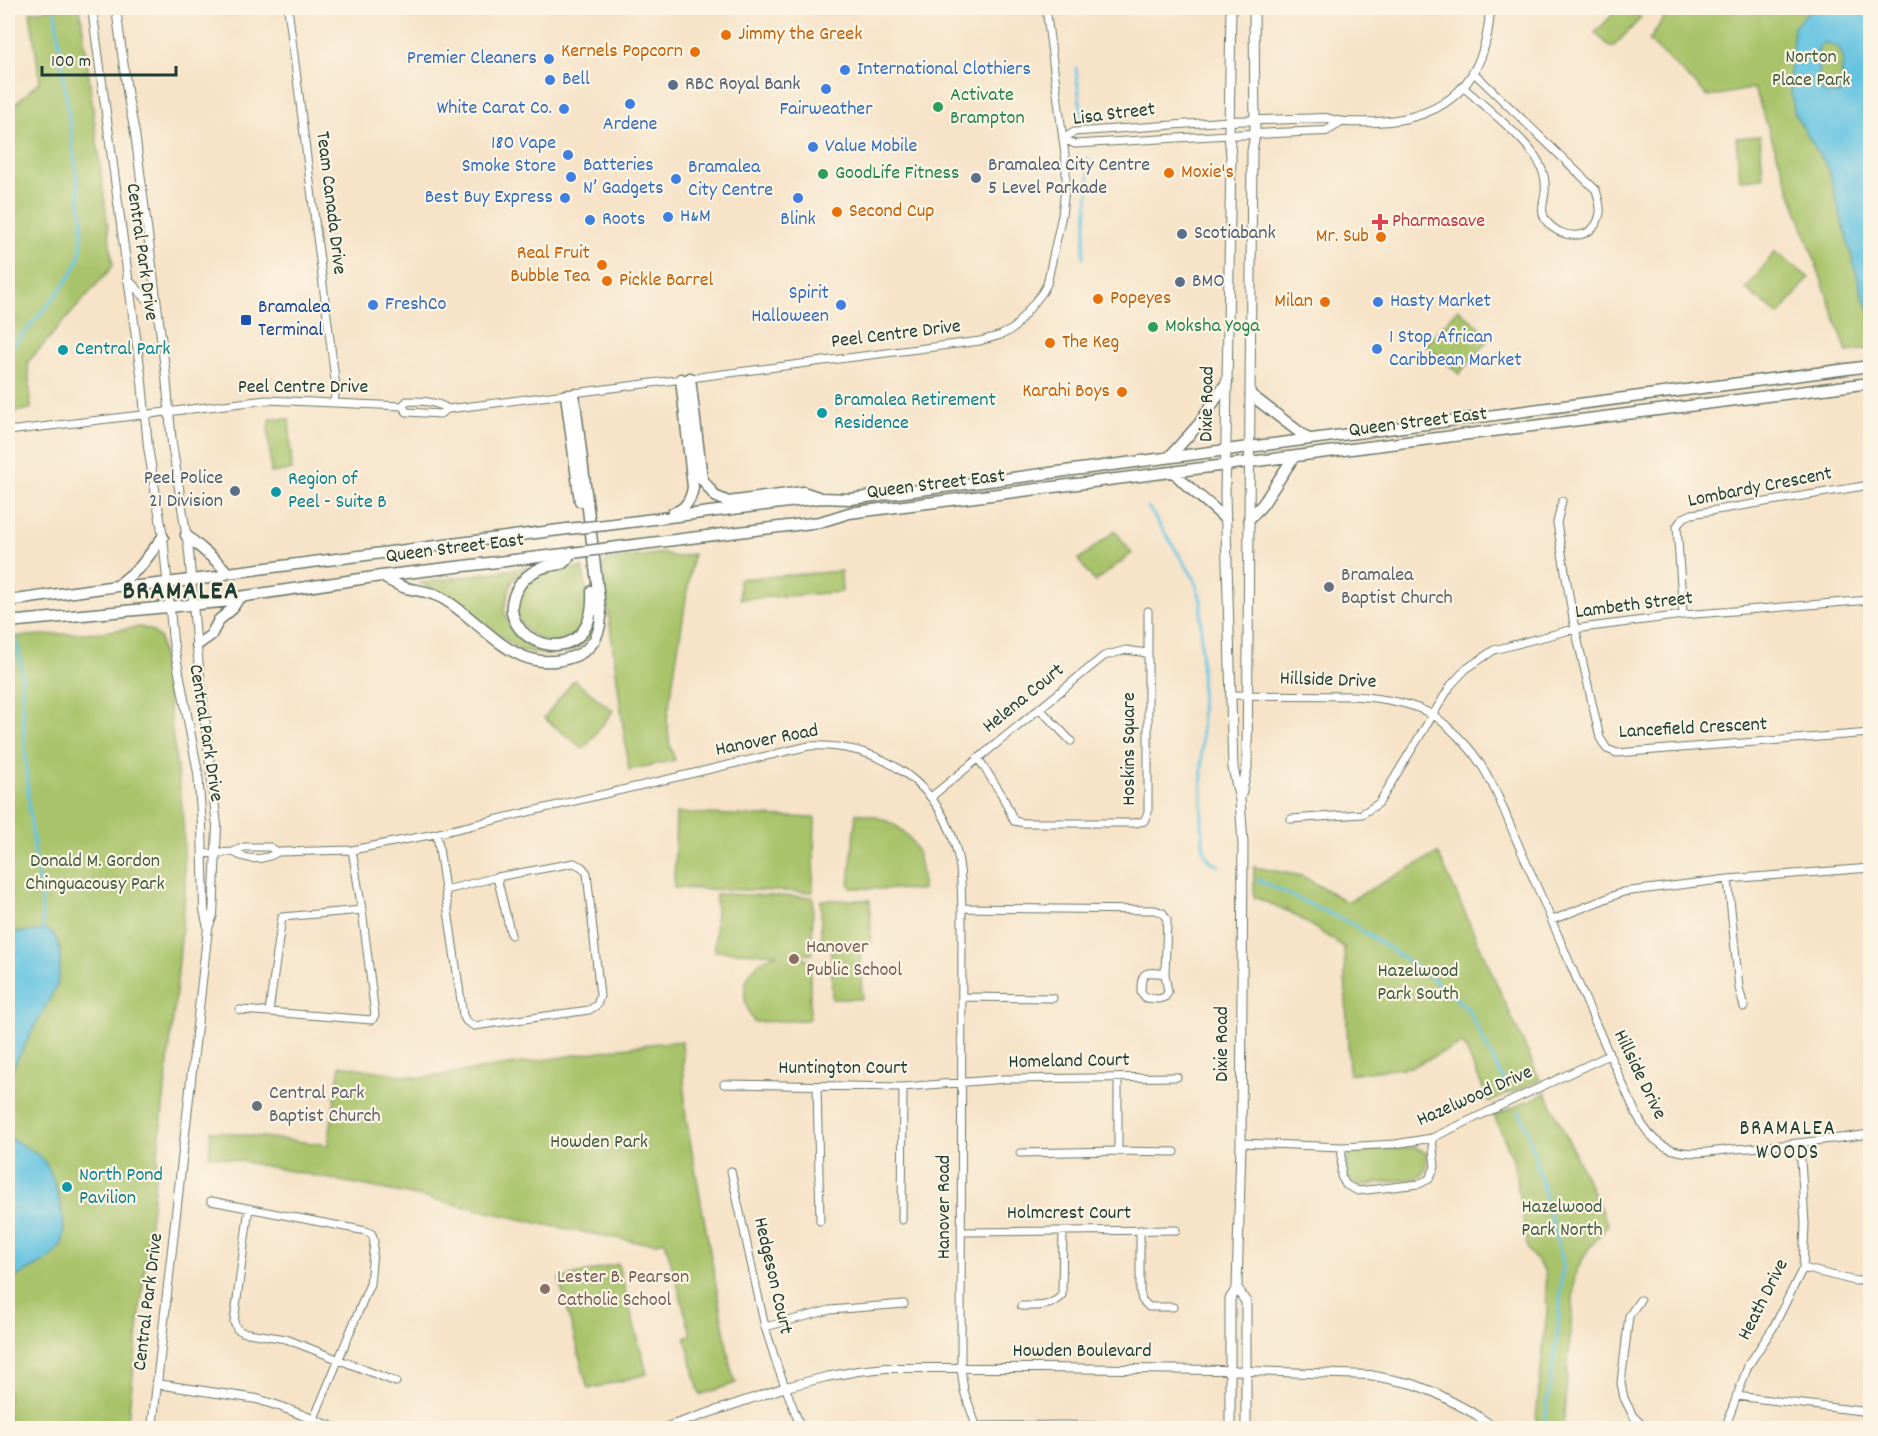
<svg xmlns="http://www.w3.org/2000/svg" width="1878" height="1436" font-family="Dekko,sans-serif">
	<rect width="100%" height="100%" fill="#fcf5e5"/>
	<filter id="ink" filterUnits="userSpaceOnUse"><feTurbulence type="fractalNoise" baseFrequency=".0167" numOctaves="2"/><feDisplacementMap in="SourceGraphic" scale="12" xChannelSelector="R" yChannelSelector="G"/><feConvolveMatrix kernelMatrix="1 2 1 2 8 2 1 2 1" color-interpolation-filters="sRGB"/></filter>
	<filter id="wash" filterUnits="userSpaceOnUse"><feTurbulence type="fractalNoise" baseFrequency=".008" numOctaves="4" result="noise"/><feDisplacementMap in="SourceGraphic" scale="24" xChannelSelector="R" yChannelSelector="G"/><feGaussianBlur stdDeviation="1.35" result="paint"/><feColorMatrix in="noise" values="0 0 0 0 0 0 0 0 0 0 0 0 0 0 0 0 0 1.4 0 .05"/><feComposite in="paint" operator="in"/></filter>
	<g filter="url(#wash)">
		<rect width="100%" height="100%" fill="#f6e3c8"/>
		<path fill="#a8c369" stroke="#64804e" stroke-width="1.5" d="M 59,8 L 80,8 L 113,266 L 28,362 L 31,409 L 8,413 L 8,111 L 40,81 L 30,12 Z
			M 1619,8 L 1630,8 L 1641,18 L 1612,48 L 1595,33 Z
			M 1670,8 L 1870,8 L 1870,349 L 1847,352 L 1754,88 L 1709,97 L 1649,41 Z
			M 1760,136 L 1763,178 L 1740,180 L 1736,138 Z
			M 1775,252 L 1809,278 L 1779,315 L 1746,289 Z
			M 1458,309 L 1491,337 L 1459,374 L 1426,345 Z
			M 270,419 L 289,419 L 292,470 L 271,473 L 268,427 Z
			M 1115,531 L 1132,553 L 1095,582 L 1078,560 Z
			M 664,553 L 675,557 L 693,554 L 667,719 L 670,746 L 675,760 L 629,770 L 602,564 L 611,560 Z
			M 529,567 L 512,581 L 504,610 C 507,618 510,629 516,635 C 544,664 579,653 595,619 L 592,633 L 585,643 L 573,651 L 544,655 L 520,650 L 444,594 L 420,583 Z
			M 582,567 C 586,585 592,608 582,626 C 565,658 511,638 518,601 C 519,593 525,583 532,578 C 545,570 567,570 582,567 Z
			M 841,571 L 842,592 L 740,599 L 739,579 Z
			M 140,627 L 151,630 L 160,638 L 183,814 L 185,893 L 177,983 L 127,1428 L 8,1428 L 8,637 L 102,632 Z
			M 574,680 L 613,711 L 584,749 L 544,718 Z
			M 676,813 L 815,818 L 813,892 L 674,888 Z
			M 856,813 C 903,819 924,842 922,890 L 852,888 L 849,885 Z
			M 1438,853 L 1540,1080 L 1489,1102 L 1463,1043 L 1411,1067 L 1349,1074 L 1344,947 L 1292,913 L 1254,897 L 1254,867 L 1302,876 L 1347,902 Z
			M 716,894 L 813,897 L 812,954 L 797,954 L 810,961 L 810,1018 L 807,1020 L 754,1022 C 736,993 744,964 778,954 L 715,951 Z
			M 821,900 L 870,900 L 871,944 L 860,945 L 862,999 L 832,999 L 831,942 L 821,942 Z
			M 682,1041 L 686,1118 L 731,1369 L 736,1383 L 700,1395 L 685,1337 L 691,1334 L 665,1241 L 657,1243 L 637,1242 L 551,1226 L 422,1197 L 209,1155 L 211,1131 L 328,1145 L 340,1065 L 422,1078 L 649,1044 Z
			M 1546,1093 L 1608,1225 L 1587,1251 L 1575,1274 L 1563,1428 L 1535,1428 L 1547,1311 L 1545,1272 L 1528,1250 L 1513,1159 L 1494,1116 Z
			M 1416,1147 L 1426,1153 C 1427,1163 1429,1171 1419,1178 L 1359,1186 L 1348,1178 C 1347,1168 1344,1158 1353,1151 Z
			M 618,1264 L 647,1374 L 588,1389 L 559,1279 Z"/>
		<path fill="#63c3e1" stroke="#41808a" stroke-width="1.5" fill-rule="evenodd" d="M 1811,8 L 1869,8 L 1870,310 L 1863,298 L 1828,168 L 1795,115 L 1789,82 L 1794,27 ZM 1824,42 L 1839,48 L 1843,60 L 1840,94 L 1824,93 L 1820,86 L 1818,49 Z
			M 48,930 C 65,939 60,969 57,985 L 8,1077 L 8,933 Z
			M 8,1137 C 21,1145 37,1151 46,1164 C 55,1178 70,1229 61,1245 C 51,1262 25,1272 8,1281 Z"/>
		<g fill="none" stroke-linecap="round" stroke-linejoin="round">
			<path stroke="#63c3e1" stroke-width="3" d="M 1076,68 L 1082,118
				M 1083,258 L 1089,188 L 1088,158
				M 8,352 C 25,330 72,282 79,258 C 83,244 82,230 82,216 L 55,11
				M 1148,507 L 1194,578 L 1201,600 L 1202,823 C 1204,842 1199,857 1219,866
				M 8,575 L 9,590
				M 17,639 L 22,673 L 22,701 L 29,807 L 42,909 L 43,932
				M 1258,880 L 1352,924 L 1426,973 L 1468,1009 L 1508,1089
				M 1519,1111 L 1527,1128 L 1563,1263 L 1557,1337 L 1544,1427"/>
		</g>
	</g>
	<g filter="url(#ink)">
		<g fill="none" stroke-linecap="round" stroke-linejoin="round">
			<defs>
				<path id="minor" d="M 288,8 L 336,387 L 334,403
					M 1463,87 C 1481,103 1533,145 1540,165 C 1544,173 1546,182 1545,192 C 1544,202 1539,212 1547,222 C 1563,241 1595,241 1600,213 C 1601,205 1598,198 1596,190 L 1473,72
					M 1063,139 L 1074,132 L 1229,121
					M 1063,139 L 1075,144 L 1229,135
					M 402,406 L 407,412 L 440,414 L 448,409 L 980,341 L 1001,335 L 1013,329 L 1042,293 L 1047,284 L 1062,215 L 1066,180 L 1066,163 L 1046,8
					M 8,431 L 266,400 L 402,406 L 407,401 C 421,401 436,401 448,409
					M 1562,501 L 1557,523 L 1573,619 L 1600,738 L 1607,749 L 1617,753 L 1870,733
					M 1683,615 L 1677,526 L 1683,518 L 1692,514 L 1870,485
					M 1230,695 L 1353,696 C 1380,698 1413,702 1436,717 C 1448,726 1469,746 1477,759 C 1497,787 1508,822 1522,853 C 1556,928 1586,1004 1620,1078 C 1632,1102 1641,1137 1668,1148 C 1689,1157 1713,1151 1735,1149 C 1781,1146 1825,1140 1870,1134
					M 1039,708 L 1071,741
					M 978,758 L 1002,795 L 1014,821 L 1024,823 L 1135,823 L 1144,821 L 1148,812 L 1148,611
					M 931,797 L 1104,656 L 1126,650 L 1147,653
					M 1291,819 L 1362,814 L 1379,803 L 1451,685 L 1466,669 L 1494,650 L 1574,629 L 1683,615 L 1870,600
					M 437,834 L 463,1015 L 466,1021 L 474,1026 L 589,1010 L 597,1005 L 600,996 L 587,873 L 582,867 L 574,863 L 497,877 L 446,890
					M 352,850 L 362,910 L 375,1015 L 372,1020 L 269,1012 L 282,917 L 362,910
					M 233,852 C 248,861 263,861 278,852 L 352,850 L 435,834 L 809,746 C 881,743 943,784 958,857 C 962,874 961,891 962,908 L 961,1368 L 964,1391 L 977,1428
					M 203,854 L 233,852 L 244,847 L 270,847 L 278,852
					M 497,877 L 511,935
					M 1728,879 L 1739,988 L 1744,1007
					M 962,908 L 1155,910 L 1163,913 L 1167,920 L 1165,974 L 1168,992 L 1165,997 L 1159,999 L 1146,998 L 1141,992 C 1141,971 1145,971 1165,974
					M 1552,920 L 1623,892 L 1728,879 L 1870,868
					M 962,997 L 1053,998
					M 240,1010 L 269,1012
					M 1118,1078 L 1118,1151
					M 724,1084 L 903,1087 L 1005,1079 L 1177,1077
					M 817,1086 L 820,1221
					M 1241,1143 L 1342,1147 L 1395,1144 L 1432,1138 L 1609,1055
					M 1342,1147 L 1341,1176 L 1346,1185 L 1358,1191 L 1419,1184 L 1429,1179 L 1435,1167 L 1432,1138
					M 1020,1153 L 1118,1151 L 1175,1152
					M 731,1171 L 765,1327 L 778,1368 L 801,1428
					M 211,1201 L 366,1231 L 372,1234 L 374,1241 L 370,1284 L 310,1428
					M 249,1208 L 234,1322 L 237,1329 L 242,1332 L 286,1339 L 396,1382
					M 902,1220 L 903,1087
					M 1140,1230 L 1140,1291 L 1142,1300 L 1149,1307 L 1173,1307
					M 962,1232 L 1176,1230
					M 1803,1268 L 1855,1281 L 1870,1280
					M 1640,1300 L 1629,1316 L 1621,1383 L 1624,1398 L 1633,1416 L 1645,1428
					M 1021,1306 C 1038,1306 1050,1308 1062,1295 L 1063,1231
					M 765,1327 L 830,1310 L 904,1304
					M 1736,1396 L 1870,1412
					M 977,1426 L 1065,1425 L 1163,1428
					M 874,1428 L 878,1428
					M 1725,1428 L 1748,1366 L 1773,1328 L 1803,1268 L 1805,1224 L 1800,1144"/>
				<path id="tertiary" d="M 92,8 L 142,382 L 148,447 L 163,537 L 173,641 L 198,773 L 202,825 L 204,910 L 208,928 L 152,1428
					M 116,8 L 128,98 L 135,133 L 166,376 L 172,444 L 189,552 L 196,640 L 217,826 L 213,915 L 208,928
					M 1229,121 L 1326,118 C 1343,124 1358,122 1376,122 C 1449,119 1487,80 1490,8
					M 1229,135 L 1326,131 L 1340,123
					M 127,279 L 146,298 L 156,303
					M 157,1384 L 257,1399 L 282,1407 L 335,1428
					M 664,1428 L 786,1387 L 826,1377 L 858,1371 L 886,1368 L 1038,1368 L 1219,1370 L 1370,1375 L 1413,1384 L 1436,1393 L 1475,1414 L 1495,1428"/>
				<path id="secondary" d="M 1241,795 L 1247,768 L 1252,151 L 1255,134 L 1254,8
					M 1237,1288 L 1246,1302 L 1246,1428
					M 1230,1428 L 1230,1299 L 1237,1288 L 1241,1143 L 1243,844 L 1240,800 L 1233,768 L 1225,495 L 1231,156 L 1229,135 L 1231,8"/>
				<path id="primary" d="M 690,378 L 702,479 L 715,496 L 728,502 L 803,492 L 818,497
					M 566,395 L 580,501
					M 1251,395 L 1307,438
					M 1170,456 L 1199,424 L 1227,382
					M 1175,473 C 1190,491 1209,502 1225,519
					M 673,513 C 686,509 691,500 693,487 L 681,379
					M 1249,519 L 1263,504 L 1293,458
					M 606,525 L 821,498 L 851,499 L 1870,366
					M 186,535 C 200,548 216,559 228,573
					M 610,548 L 820,522 L 849,513 L 1870,383
					M 572,553 C 569,556 566,561 563,563 C 559,565 553,565 549,566 C 537,568 525,576 519,586 C 483,641 597,683 592,591
					M 381,576 C 389,580 398,586 406,588 C 419,591 430,591 442,598 C 486,623 516,679 575,656 C 593,649 600,634 601,616 L 574,394
					M 117,586 L 140,567 L 163,537
					M 8,601 L 117,586 L 140,586 L 217,577 L 228,573 L 567,529
					M 8,622 L 231,601 L 239,597 L 381,576 L 572,553
					M 197,645 L 211,635 L 219,620 L 231,610 L 239,598"/>
			</defs>
			<use href="#minor" stroke="#6a7768" stroke-width="9"/>
			<use href="#tertiary" stroke="#6a7768" stroke-width="10"/>
			<use href="#secondary" stroke="#6a7768" stroke-width="11"/>
			<use href="#primary" stroke="#6a7768" stroke-width="13"/>
			<use href="#minor" stroke="#fff" stroke-width="7"/>
			<use href="#tertiary" stroke="#fff" stroke-width="8"/>
			<use href="#secondary" stroke="#fff" stroke-width="9"/>
			<use href="#primary" stroke="#fff" stroke-width="10"/>
			<defs>
				<path id="primary-bridge" d="M 567,529 L 606,525
					M 572,553 L 610,548"/>
			</defs>
			<use href="#primary-bridge" stroke="#6a7768" stroke-width="13" stroke-linecap="butt"/>
			<use href="#primary-bridge" stroke="#fff" stroke-width="10"/>
		</g>
	</g>
	<g fill="#e8710a" stroke="#fcf5e5" stroke-width="2">
		<circle cx="726" cy="35" r="6"/>
		<circle cx="695" cy="52" r="6"/>
		<circle cx="1169" cy="173" r="6"/>
		<circle cx="837" cy="212" r="6"/>
		<circle cx="1381" cy="237" r="6"/>
		<circle cx="602" cy="265" r="6"/>
		<circle cx="607" cy="281" r="6"/>
		<circle cx="1098" cy="299" r="6"/>
		<circle cx="1325" cy="302" r="6"/>
		<circle cx="1050" cy="343" r="6"/>
		<circle cx="1122" cy="392" r="6"/>
	</g>
	<g fill="#3f7fe0" stroke="#fcf5e5" stroke-width="2">
		<circle cx="549" cy="59" r="6"/>
		<circle cx="845" cy="70" r="6"/>
		<circle cx="550" cy="80" r="6"/>
		<circle cx="826" cy="89" r="6"/>
		<circle cx="630" cy="104" r="6"/>
		<circle cx="564" cy="109" r="6"/>
		<circle cx="813" cy="147" r="6"/>
		<circle cx="568" cy="155" r="6"/>
		<circle cx="571" cy="177" r="6"/>
		<circle cx="676" cy="179" r="6"/>
		<circle cx="565" cy="198" r="6"/>
		<circle cx="798" cy="198" r="6"/>
		<circle cx="668" cy="217" r="6"/>
		<circle cx="590" cy="220" r="6"/>
		<circle cx="1378" cy="302" r="6"/>
		<circle cx="373" cy="305" r="6"/>
		<circle cx="841" cy="305" r="6"/>
		<circle cx="1377" cy="349" r="6"/>
	</g>
	<g fill="#5c6f8a" stroke="#fcf5e5" stroke-width="2">
		<circle cx="673" cy="85" r="6"/>
		<circle cx="976" cy="178" r="6"/>
		<circle cx="1182" cy="234" r="6"/>
		<circle cx="1180" cy="282" r="6"/>
		<circle cx="235" cy="491" r="6"/>
	</g>
	<g fill="#2e9e5b" stroke="#fcf5e5" stroke-width="2">
		<circle cx="938" cy="107" r="6"/>
		<circle cx="823" cy="174" r="6"/>
		<circle cx="1153" cy="327" r="6"/>
	</g>
	<path fill="#e0444e" stroke="#fcf5e5" stroke-width="2" d="M1377 213h6v6h6v6h-6v6h-6v-6h-6v-6h6z"/>
	<rect fill="#1a4fb4" stroke="#fcf5e5" stroke-width="2" x="240" y="314" width="12" height="12" rx="3"/>
	<g fill="#0f9aa8" stroke="#fcf5e5" stroke-width="2">
		<circle cx="63" cy="350" r="6"/>
		<circle cx="822" cy="413" r="6"/>
		<circle cx="276" cy="492" r="6"/>
		<circle cx="67" cy="1187" r="6"/>
	</g>
	<g fill="#6b7280" stroke="#fcf5e5" stroke-width="2">
		<circle cx="1329" cy="587" r="6"/>
		<circle cx="257" cy="1106" r="6"/>
	</g>
	<g fill="#8d6e63" stroke="#fcf5e5" stroke-width="2">
		<circle cx="794" cy="959" r="6"/>
		<circle cx="545" cy="1289" r="6"/>
	</g>
	<g text-anchor="middle" dominant-baseline="central" stroke-width="4.5" stroke-linejoin="round" paint-order="stroke">
		<g font-size="20" fill="#c56008" stroke="#fcf5e5" text-anchor="start">
			<text x="738" y="35">Jimmy the Greek</text>
			<text x="683" y="52" text-anchor="end">Kernels Popcorn</text>
			<text x="1181" y="173">Moxie's</text>
			<text x="849" y="212">Second Cup</text>
			<text x="1369" y="237" text-anchor="end">Mr. Sub</text>
			<text x="590" y="254" text-anchor="end">Real Fruit<tspan x="590" dy="23">Bubble Tea</tspan></text>
			<text x="619" y="281">Pickle Barrel</text>
			<text x="1110" y="299">Popeyes</text>
			<text x="1313" y="302" text-anchor="end">Milan</text>
			<text x="1062" y="343">The Keg</text>
			<text x="1110" y="392" text-anchor="end">Karahi Boys</text>
		</g>
		<g font-size="20" fill="#415e41" stroke="#fcf5e5">
			<text x="1811" y="58">Norton<tspan x="1811" dy="23">Place Park</tspan></text>
			<text x="95" y="862">Donald M. Gordon<tspan x="95" dy="23">Chinguacousy Park</tspan></text>
			<text x="1418" y="972">Hazelwood<tspan x="1418" dy="23">Park South</tspan></text>
			<text x="599" y="1143">Howden Park</text>
			<text x="1562" y="1208">Hazelwood<tspan x="1562" dy="23">Park North</tspan></text>
		</g>
		<g font-size="20" fill="#366cbe" stroke="#fcf5e5" text-anchor="start">
			<text x="537" y="59" text-anchor="end">Premier Cleaners</text>
			<text x="857" y="70">International Clothiers</text>
			<text x="562" y="80">Bell</text>
			<text x="552" y="109" text-anchor="end">White Carat Co.</text>
			<text x="826" y="110" text-anchor="middle">Fairweather</text>
			<text x="630" y="125" text-anchor="middle">Ardene</text>
			<text x="556" y="144" text-anchor="end">180 Vape<tspan x="556" dy="23">Smoke Store</tspan></text>
			<text x="825" y="147">Value Mobile</text>
			<text x="583" y="166">Batteries<tspan x="583" dy="23">N’ Gadgets</tspan></text>
			<text x="688" y="168">Bramalea<tspan x="688" dy="23">City Centre</tspan></text>
			<text x="553" y="198" text-anchor="end">Best Buy Express</text>
			<text x="680" y="217">H&amp;M</text>
			<text x="602" y="220">Roots</text>
			<text x="798" y="220" text-anchor="middle">Blink</text>
			<text x="829" y="294" text-anchor="end">Spirit<tspan x="829" dy="23">Halloween</tspan></text>
			<text x="1390" y="302">Hasty Market</text>
			<text x="385" y="305">FreshCo</text>
			<text x="1389" y="338">1 Stop African<tspan x="1389" dy="23">Caribbean Market</tspan></text>
		</g>
		<g font-size="20" fill="#4e5e75" stroke="#fcf5e5" text-anchor="start">
			<text x="685" y="85">RBC Royal Bank</text>
			<text x="988" y="166">Bramalea City Centre<tspan x="988" dy="23">5 Level Parkade</tspan></text>
			<text x="1194" y="234">Scotiabank</text>
			<text x="1192" y="282">BMO</text>
			<text x="223" y="479" text-anchor="end">Peel Police<tspan x="223" dy="23">21 Division</tspan></text>
		</g>
		<g font-size="20" fill="#27864d" stroke="#fcf5e5" text-anchor="start">
			<text x="950" y="96">Activate<tspan x="950" dy="23">Brampton</tspan></text>
			<text x="835" y="174">GoodLife Fitness</text>
			<text x="1165" y="327">Moksha Yoga</text>
		</g>
		<g font-size="20" fill="#1f3d34" stroke="#fcf5e5">
			<text transform="translate(1114 115) rotate(-7)">Lisa Street</text>
			<text transform="translate(330 203) rotate(83)">Team Canada Drive</text>
			<text transform="translate(141 252) rotate(82)">Central Park Drive</text>
			<text transform="translate(896 335) rotate(-7)">Peel Centre Drive</text>
			<text x="303" y="388">Peel Centre Drive</text>
			<text transform="translate(1208 404) rotate(-89)">Dixie Road</text>
			<text transform="translate(1418 423) rotate(-7)">Queen Street East</text>
			<text transform="translate(936 485) rotate(-7)">Queen Street East</text>
			<text transform="translate(1760 488) rotate(-11)">Lombardy Crescent</text>
			<text transform="translate(455 549) rotate(-7)">Queen Street East</text>
			<text transform="translate(1634 606) rotate(-7)">Lambeth Street</text>
			<text transform="translate(1328 681) rotate(2)">Hillside Drive</text>
			<text transform="translate(1024 699) rotate(-39)">Helena Court</text>
			<text transform="translate(1693 729) rotate(-3)">Lancefield Crescent</text>
			<text transform="translate(205 733) rotate(81)">Central Park Drive</text>
			<text transform="translate(767 741) rotate(-11)">Hanover Road</text>
			<text transform="translate(1130 749) rotate(-90)">Hoskins Square</text>
			<text transform="translate(1223 1044) rotate(-90)">Dixie Road</text>
			<text transform="translate(1069 1062) rotate(-1)">Homeland Court</text>
			<text x="843" y="1069">Huntington Court</text>
			<text transform="translate(1639 1075) rotate(64)">Hillside Drive</text>
			<text transform="translate(1475 1097) rotate(-24)">Hazelwood Drive</text>
			<text transform="translate(945 1207) rotate(-90)">Hanover Road</text>
			<text x="1069" y="1214">Holmcrest Court</text>
			<text transform="translate(772 1276) rotate(77)">Hedgeson Court</text>
			<text transform="translate(1764 1300) rotate(-63)">Heath Drive</text>
			<text transform="translate(149 1302) rotate(-83)">Central Park Drive</text>
			<text x="1082" y="1352">Howden Boulevard</text>
		</g>
		<g font-size="20" fill="#be3a42" stroke="#fcf5e5" text-anchor="start">
			<text x="1392" y="222">Pharmasave</text>
		</g>
		<g font-size="20" fill="#164399" stroke="#fcf5e5" text-anchor="start">
			<text x="258" y="308">Bramalea<tspan x="258" dy="23">Terminal</tspan></text>
		</g>
		<g font-size="20" fill="#0d838f" stroke="#fcf5e5" text-anchor="start">
			<text x="75" y="350">Central Park</text>
			<text x="834" y="401">Bramalea Retirement<tspan x="834" dy="23">Residence</tspan></text>
			<text x="288" y="480">Region of<tspan x="288" dy="23">Peel - Suite B</tspan></text>
			<text x="79" y="1176">North Pond<tspan x="79" dy="23">Pavilion</tspan></text>
		</g>
		<g font-size="20" fill="#5b616d" stroke="#fcf5e5" text-anchor="start">
			<text x="1341" y="576">Bramalea<tspan x="1341" dy="23">Baptist Church</tspan></text>
			<text x="269" y="1094">Central Park<tspan x="269" dy="23">Baptist Church</tspan></text>
		</g>
		<g font-size="20" fill="#785e54" stroke="#fcf5e5" text-anchor="start">
			<text x="806" y="948">Hanover<tspan x="806" dy="23">Public School</tspan></text>
			<text x="557" y="1278">Lester B. Pearson<tspan x="557" dy="23">Catholic School</tspan></text>
		</g>
		<g font-size="21" letter-spacing="1.5" fill="#1f3d34" stroke="#fcf5e5">
			<text x="1788" y="1130">BRAMALEA<tspan x="1788" dy="24">WOODS</tspan></text>
		</g>
		<g font-size="26" font-weight="bold" letter-spacing="1.5" fill="#1f3d34" stroke="#fcf5e5">
			<text x="181" y="592">BRAMALEA</text>
		</g>
	</g>
	<rect width="1878" height="1436" fill="none" stroke="#fcf5e5" stroke-width="30"/>
	<path d="M42 66v9h134v-9" fill="none" stroke="#1f3d34" stroke-width="3"/>
	<text x="51" y="66" font-size="18" fill="#1f3d34" stroke="#fcf5e5" stroke-width="4.5" paint-order="stroke">100 m</text>
</svg>
